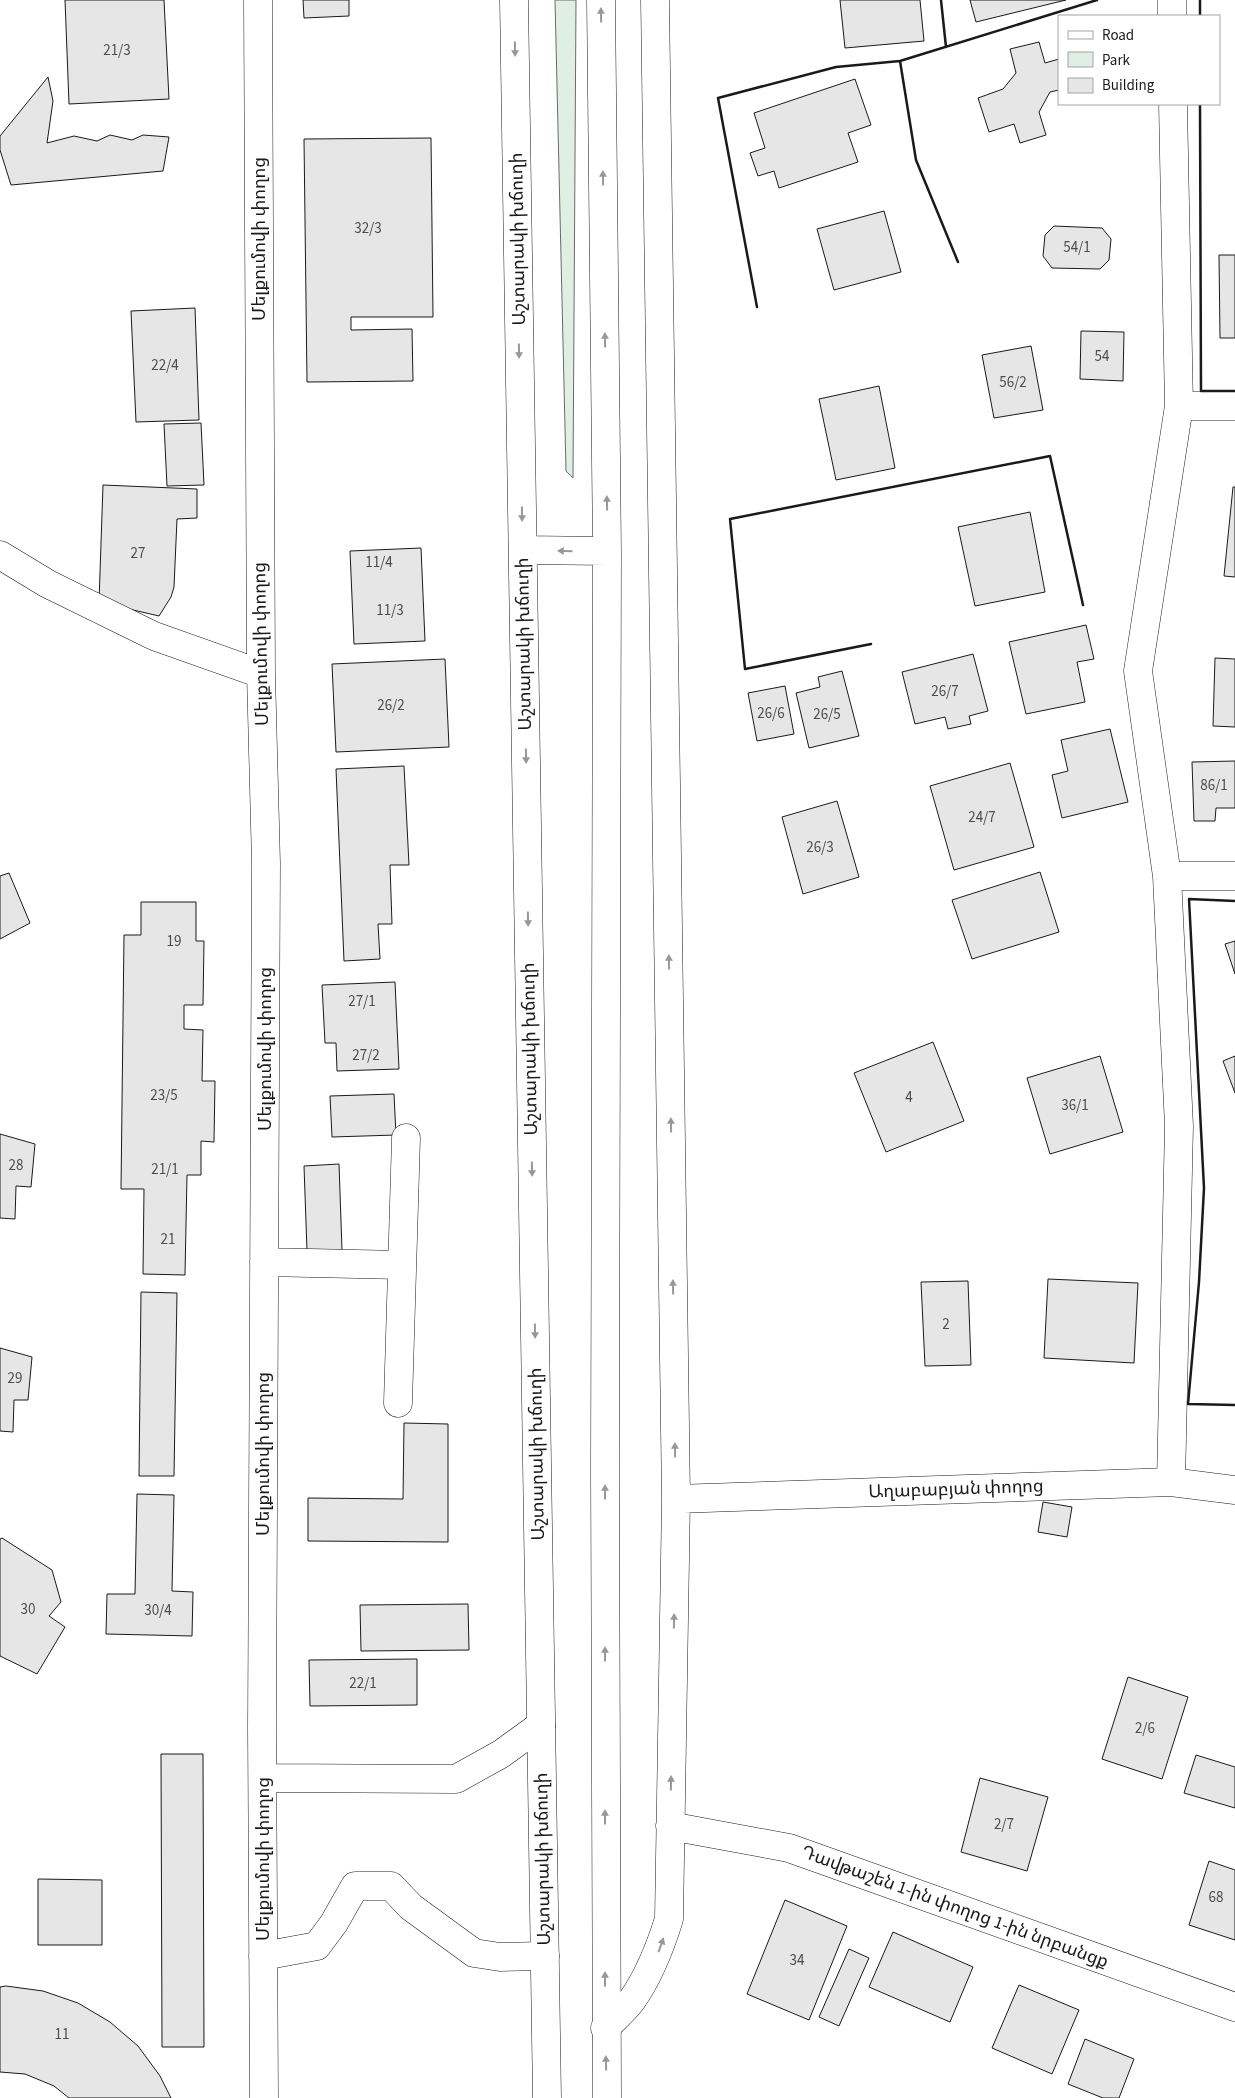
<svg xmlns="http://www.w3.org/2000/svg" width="1235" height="2098" font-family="'Source Sans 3','Noto Sans Armenian',sans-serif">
	<rect width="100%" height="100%" fill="#fff"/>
	<path fill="#e0efe3" stroke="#6a6a6a" d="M 555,0 L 576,0 L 573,478 L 566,471 Z"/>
	<path fill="#e6e6e6" stroke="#1a1a1a" d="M 65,0 L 164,0 L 169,99 L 69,104 Z
		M 303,0 L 349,0 L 349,16 L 304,18 Z
		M 840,0 L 920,0 L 924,41 L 845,48 Z
		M 970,0 L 1066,0 L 976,22 Z
		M 1039,42 L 1045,63 L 1059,59 L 1059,90 L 1050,92 L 1039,112 L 1046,135 L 1020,143 L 1014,124 L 989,132 L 978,98 L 1003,89 L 1016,73 L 1010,49 Z
		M 48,77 L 53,101 L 47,143 L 74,136 L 97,141 L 110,135 L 132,140 L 143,135 L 169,137 L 163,171 L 11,185 L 0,150 L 0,136 Z
		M 855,79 L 871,125 L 848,133 L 858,162 L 779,188 L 774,171 L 758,176 L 750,153 L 765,148 L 754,113 Z
		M 431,138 L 433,317 L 351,317 L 351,330 L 412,329 L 413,381 L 307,382 L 304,139 Z
		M 884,211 L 901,272 L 834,290 L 817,229 Z
		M 1054,226 L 1102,228 L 1111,239 L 1109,260 L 1100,269 L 1052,268 L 1043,256 L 1045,235 Z
		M 1219,255 L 1235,255 L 1235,338 L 1220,338 Z
		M 195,308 L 199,420 L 136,422 L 131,311 Z
		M 1081,331 L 1124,332 L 1123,381 L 1080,379 Z
		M 1031,346 L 1043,410 L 994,418 L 982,355 Z
		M 879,386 L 895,468 L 836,480 L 819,399 Z
		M 201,423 L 204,485 L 167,486 L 164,424 Z
		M 103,485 L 197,489 L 197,518 L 177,519 L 174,587 L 171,597 L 159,616 L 99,602 Z
		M 1233,487 L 1235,487 L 1235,577 L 1224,576 Z
		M 1030,512 L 1045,592 L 975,606 L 958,527 Z
		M 421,548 L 425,641 L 354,644 L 350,551 Z
		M 1086,625 L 1094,659 L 1077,662 L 1085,702 L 1026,714 L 1009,642 Z
		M 973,654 L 988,711 L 969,716 L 971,724 L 948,729 L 945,717 L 915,724 L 902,672 Z
		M 1215,658 L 1235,659 L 1235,727 L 1213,726 Z
		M 445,659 L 449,747 L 336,752 L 332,664 Z
		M 842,671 L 859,736 L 809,748 L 796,693 L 820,687 L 818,677 Z
		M 785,686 L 794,734 L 757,741 L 748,693 Z
		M 1110,729 L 1128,802 L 1062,818 L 1052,775 L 1068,771 L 1061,740 Z
		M 1235,761 L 1235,808 L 1216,808 L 1215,821 L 1194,821 L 1192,762 Z
		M 1010,763 L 1034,847 L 954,870 L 930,786 Z
		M 404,766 L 409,865 L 390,865 L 392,924 L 378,924 L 380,959 L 344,961 L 336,769 Z
		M 837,801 L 859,877 L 803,894 L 782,817 Z
		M 1040,872 L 1059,932 L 972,959 L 952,900 Z
		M 9,873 L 30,923 L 0,939 L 0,876 Z
		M 141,902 L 196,902 L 196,941 L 204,941 L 203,1005 L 184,1005 L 184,1029 L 203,1030 L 202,1081 L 215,1081 L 214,1142 L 201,1141 L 201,1175 L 187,1175 L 185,1275 L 143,1274 L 144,1189 L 121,1189 L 124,935 L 141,935 Z
		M 1235,941 L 1235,974 L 1225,944 Z
		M 395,982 L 399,1069 L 337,1071 L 336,1043 L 325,1043 L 322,985 Z
		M 933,1042 L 964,1121 L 886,1152 L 854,1073 Z
		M 1100,1056 L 1123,1132 L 1050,1154 L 1027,1078 Z
		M 1235,1056 L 1235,1093 L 1223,1061 Z
		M 394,1094 L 396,1135 L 332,1137 L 330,1096 Z
		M 0,1134 L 35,1144 L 31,1187 L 16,1186 L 15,1219 L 0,1218 Z
		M 339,1164 L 342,1250 L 307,1251 L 304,1166 Z
		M 1048,1279 L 1138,1283 L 1134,1363 L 1044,1358 Z
		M 968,1281 L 971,1365 L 925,1366 L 921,1282 Z
		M 141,1292 L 177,1293 L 174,1476 L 139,1476 Z
		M 0,1348 L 32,1357 L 28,1400 L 14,1400 L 13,1432 L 0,1431 Z
		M 404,1423 L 448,1424 L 448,1542 L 308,1541 L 308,1498 L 403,1499 Z
		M 137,1494 L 174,1495 L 172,1591 L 193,1592 L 192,1636 L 106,1634 L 107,1594 L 135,1594 Z
		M 1043,1502 L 1072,1507 L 1067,1537 L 1038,1532 Z
		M 2,1538 L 52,1570 L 61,1602 L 49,1616 L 65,1627 L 37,1674 L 0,1656 L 0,1539 Z
		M 468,1604 L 469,1650 L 361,1651 L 360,1605 Z
		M 417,1659 L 417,1705 L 310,1706 L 309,1660 Z
		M 1128,1677 L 1188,1697 L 1162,1779 L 1102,1759 Z
		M 161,1754 L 203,1754 L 204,2047 L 162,2047 Z
		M 1196,1755 L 1235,1767 L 1235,1808 L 1184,1793 Z
		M 980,1778 L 1048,1797 L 1027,1871 L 961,1852 Z
		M 1209,1861 L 1235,1870 L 1235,1940 L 1189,1925 Z
		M 38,1879 L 102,1880 L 102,1945 L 38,1945 Z
		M 785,1900 L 847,1926 L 809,2020 L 747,1994 Z
		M 893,1932 L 973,1967 L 950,2022 L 869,1987 Z
		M 849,1949 L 869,1958 L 839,2026 L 819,2017 Z
		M 1019,1985 L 1079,2010 L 1052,2074 L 992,2048 Z
		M 6,1986 L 43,1991 L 78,2003 L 110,2022 L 138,2046 L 160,2076 L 171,2098 L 69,2098 L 54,2086 L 25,2074 L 0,2072 L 0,1987 Z
		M 1085,2039 L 1134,2059 L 1119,2098 L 1103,2098 L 1068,2084 Z"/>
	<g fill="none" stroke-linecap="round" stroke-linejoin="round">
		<defs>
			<path id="minor" d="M 258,0 L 261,674 L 266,863 L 262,1727 L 264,2098
				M 1172,0 L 1172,16
				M 1179,406 L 1235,406
				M 0,555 L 48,584 L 154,636 L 261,674
				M 1167,876 L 1235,876
				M 264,1262 L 402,1265
				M 398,1403 L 406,1138
				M 1171,1482 L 1179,1126 L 1167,876 L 1138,671 L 1179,406 L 1173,104
				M 676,1499 L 1171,1482 L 1235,1490
				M 263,1778 L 456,1779 L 501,1754 L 541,1725
				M 670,1826 L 789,1848 L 1235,2007
				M 263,1956 L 317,1946 L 334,1923 L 355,1886 L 391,1886 L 411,1907 L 474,1953 L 500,1957 L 545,1956
				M 605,2028 C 614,2019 625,2010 632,2000 C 649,1976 660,1948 669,1919 L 676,1499 L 655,0"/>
			<path id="major" d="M 514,0 L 547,2098
				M 601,0 L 607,551 L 605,1470 L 607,2098
				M 523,550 L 607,551"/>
		</defs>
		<use href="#minor" stroke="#1a1a1a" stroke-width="29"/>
		<use href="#major" stroke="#1a1a1a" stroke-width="29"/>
		<use href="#minor" stroke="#fff" stroke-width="28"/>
		<use href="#major" stroke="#fff" stroke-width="28"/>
		<path stroke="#1a1a1a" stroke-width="2.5" d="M 941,0 L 946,47
			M 1200,0 L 1200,16
			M 900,61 L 916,160 L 958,262
			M 1200,104 L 1201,391 L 1235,391
			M 757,307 L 718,98 L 836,67 L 900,61 L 1097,0
			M 871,644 L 745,669 L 730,519 L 1050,456 L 1083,605
			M 1235,901 L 1189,899 L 1204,1188 L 1199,1282 L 1188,1404 L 1235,1405"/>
	</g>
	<defs><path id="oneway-solid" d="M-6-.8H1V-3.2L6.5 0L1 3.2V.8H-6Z" transform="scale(1.25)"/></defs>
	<g fill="#989898">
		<use href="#oneway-solid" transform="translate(601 15) rotate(-91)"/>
		<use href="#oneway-solid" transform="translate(515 49) rotate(89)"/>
		<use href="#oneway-solid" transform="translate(603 178) rotate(-91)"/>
		<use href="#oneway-solid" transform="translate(605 340) rotate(-91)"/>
		<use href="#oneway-solid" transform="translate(519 351) rotate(89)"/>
		<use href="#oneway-solid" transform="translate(607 503) rotate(-91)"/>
		<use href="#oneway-solid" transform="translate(522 514) rotate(89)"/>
		<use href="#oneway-solid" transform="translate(565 551) rotate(-179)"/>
		<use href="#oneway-solid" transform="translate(526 756) rotate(89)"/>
		<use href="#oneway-solid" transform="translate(528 919) rotate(89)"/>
		<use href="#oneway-solid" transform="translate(669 962) rotate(-91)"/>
		<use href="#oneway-solid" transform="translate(671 1125) rotate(-91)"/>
		<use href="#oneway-solid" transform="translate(532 1169) rotate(89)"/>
		<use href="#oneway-solid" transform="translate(673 1287) rotate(-91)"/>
		<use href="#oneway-solid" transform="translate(535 1331) rotate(89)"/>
		<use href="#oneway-solid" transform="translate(675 1450) rotate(-91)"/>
		<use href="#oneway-solid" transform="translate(605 1492) rotate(-90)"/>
		<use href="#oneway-solid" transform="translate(674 1621) rotate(-89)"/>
		<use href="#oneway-solid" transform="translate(605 1654) rotate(-90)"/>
		<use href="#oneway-solid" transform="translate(671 1783) rotate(-89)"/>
		<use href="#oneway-solid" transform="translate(605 1817) rotate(-90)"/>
		<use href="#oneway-solid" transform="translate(661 1945) rotate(-70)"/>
		<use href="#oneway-solid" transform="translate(605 1979) rotate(-90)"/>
		<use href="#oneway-solid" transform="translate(606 2063) rotate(-91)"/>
	</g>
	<g text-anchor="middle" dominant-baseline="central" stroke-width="4" stroke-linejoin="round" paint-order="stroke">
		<g font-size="15" fill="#4d4d4d">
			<text x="117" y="50">21/3</text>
			<text x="368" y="228">32/3</text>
			<text x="1077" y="247">54/1</text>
			<text x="1102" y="356">54</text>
			<text x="165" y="365">22/4</text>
			<text x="1013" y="382">56/2</text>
			<text x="138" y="553">27</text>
			<text x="379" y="562">11/4</text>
			<text x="390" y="610">11/3</text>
			<text x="945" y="691">26/7</text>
			<text x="391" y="705">26/2</text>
			<text x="771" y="713">26/6</text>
			<text x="827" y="714">26/5</text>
			<text x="1214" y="785">86/1</text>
			<text x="982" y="817">24/7</text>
			<text x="820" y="847">26/3</text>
			<text x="174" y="941">19</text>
			<text x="362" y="1001">27/1</text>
			<text x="366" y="1055">27/2</text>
			<text x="164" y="1095">23/5</text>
			<text x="909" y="1097">4</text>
			<text x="1075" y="1105">36/1</text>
			<text x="16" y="1165">28</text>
			<text x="165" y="1169">21/1</text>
			<text x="168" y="1239">21</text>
			<text x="946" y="1324">2</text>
			<text x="15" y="1378">29</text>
			<text x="28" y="1609">30</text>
			<text x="158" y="1610">30/4</text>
			<text x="363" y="1683">22/1</text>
			<text x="1145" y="1728">2/6</text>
			<text x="1004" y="1824">2/7</text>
			<text x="1216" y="1897">68</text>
			<text x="797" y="1960">34</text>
			<text x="62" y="2034">11</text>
		</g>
		<g font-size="18" fill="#1a1a1a" stroke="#fff">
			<text transform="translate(259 239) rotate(-90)">Մելքումովի փողոց</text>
			<text transform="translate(518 239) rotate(-91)">Աշտարակի խճուղի</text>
			<text transform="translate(261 644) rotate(-91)">Մելքումովի փողոց</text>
			<text transform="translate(524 644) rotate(-91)">Աշտարակի խճուղի</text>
			<text transform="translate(265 1049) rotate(-90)">Մելքումովի փողոց</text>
			<text transform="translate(530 1049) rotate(-91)">Աշտարակի խճուղի</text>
			<text transform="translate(263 1454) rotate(-90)">Մելքումովի փողոց</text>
			<text transform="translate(537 1454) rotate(-91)">Աշտարակի խճուղի</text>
			<text transform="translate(956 1489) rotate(-2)">Աղաբաբյան փողոց</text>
			<text transform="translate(263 1859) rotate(-90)">Մելքումովի փողոց</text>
			<text transform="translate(543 1859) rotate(-91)">Աշտարակի խճուղի</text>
			<text transform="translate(955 1907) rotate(20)">Դավթաշեն 1-ին փողոց 1-ին նրբանցք</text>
		</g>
	</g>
	<rect x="1058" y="15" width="162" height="90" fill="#ffffff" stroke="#a3a3a3"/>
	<rect x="1068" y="31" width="25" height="8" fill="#ffffff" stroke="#a3a3a3"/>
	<text x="1102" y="40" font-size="15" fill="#1a1a1a">Road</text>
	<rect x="1068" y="52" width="25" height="15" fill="#e0efe3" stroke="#a3a3a3"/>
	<text x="1102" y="65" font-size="15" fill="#1a1a1a">Park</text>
	<rect x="1068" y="78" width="25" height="15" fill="#e6e6e6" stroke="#a3a3a3"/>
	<text x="1102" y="90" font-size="15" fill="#1a1a1a">Building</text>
</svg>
